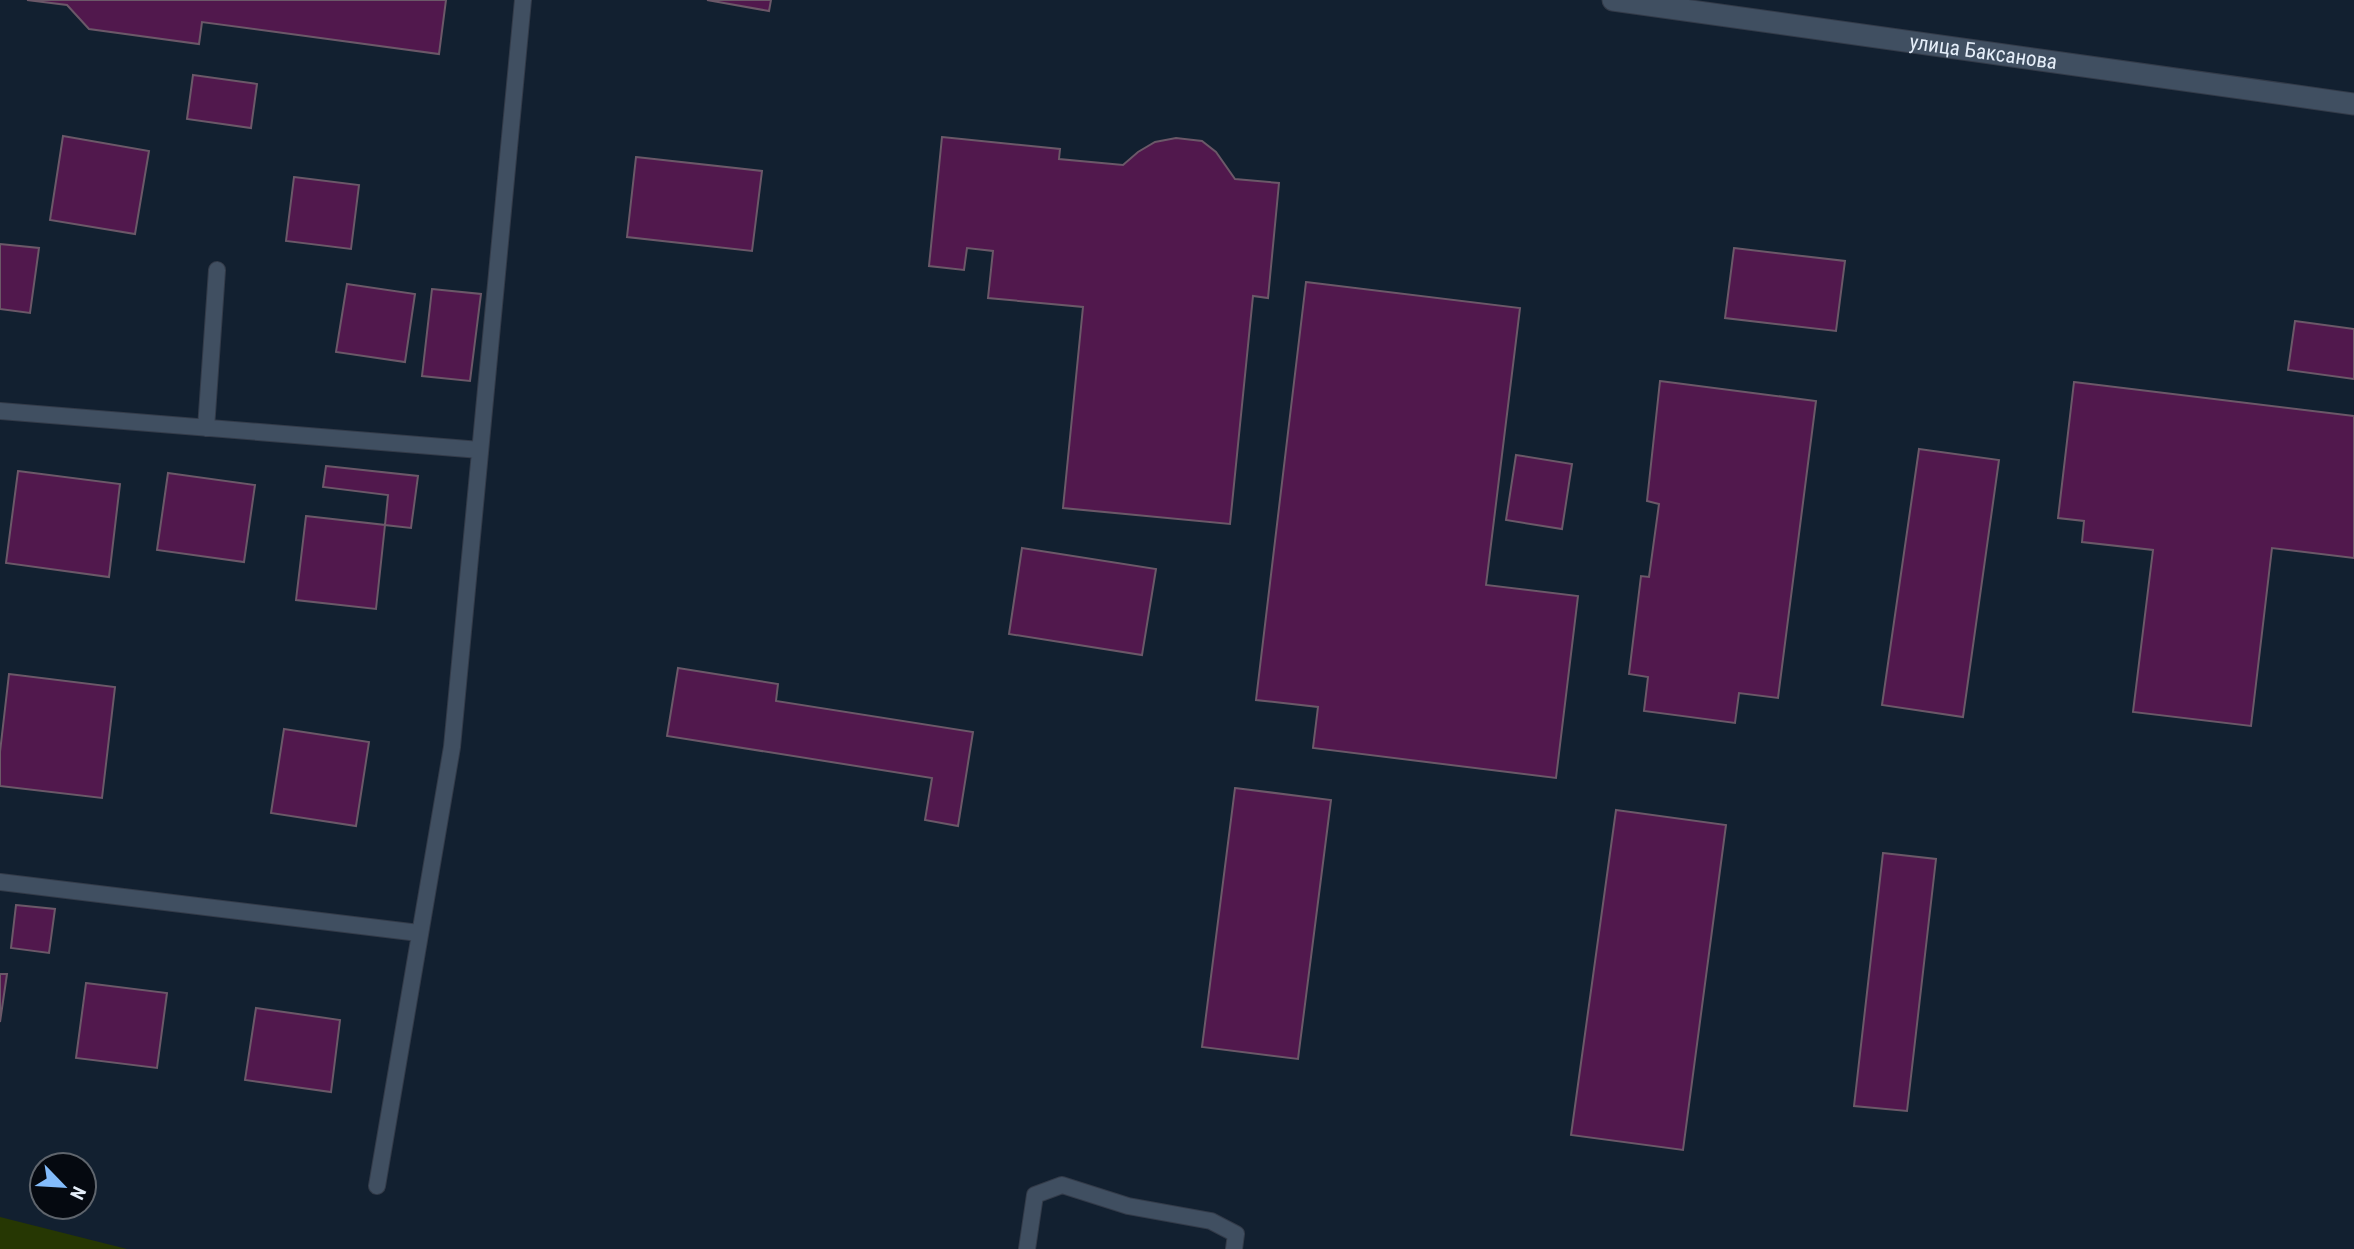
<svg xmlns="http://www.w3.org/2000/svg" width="2354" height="1249" font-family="'Roboto Condensed',sans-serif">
	<rect width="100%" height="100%" fill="#122030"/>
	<path fill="#263703" d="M 0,1217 L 127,1249 L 0,1249 Z"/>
	<path fill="#51184d" stroke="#6b5868" stroke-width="2" d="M 27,0 L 446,0 L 439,54 L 202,22 L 199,44 L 89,29 L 67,5 Z
		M 707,0 L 771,0 L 769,11 Z
		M 193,75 L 257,84 L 251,128 L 187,119 Z
		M 63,136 L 149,151 L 135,234 L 50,220 Z
		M 942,137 L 1060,149 L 1059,159 L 1123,165 L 1138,152 L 1155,142 L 1176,138 L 1202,141 L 1216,152 L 1235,179 L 1279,183 L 1268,298 L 1253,296 L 1230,524 L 1063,508 L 1083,307 L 988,298 L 993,251 L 967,248 L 964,270 L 929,266 Z
		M 636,157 L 762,171 L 752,251 L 627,237 Z
		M 294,177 L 359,185 L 351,249 L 286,241 Z
		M 0,244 L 39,248 L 30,313 L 0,309 Z
		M 1734,248 L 1845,261 L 1836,331 L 1725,318 Z
		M 1306,282 L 1520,308 L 1486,585 L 1578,596 L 1556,778 L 1313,748 L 1318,707 L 1256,700 Z
		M 347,284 L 415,294 L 405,362 L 336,352 Z
		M 432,289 L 481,294 L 470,381 L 422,376 Z
		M 2295,321 L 2354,329 L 2354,379 L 2288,370 Z
		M 1660,381 L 1816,401 L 1778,698 L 1739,693 L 1735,723 L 1644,711 L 1648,677 L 1629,674 L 1641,576 L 1649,577 L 1659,504 L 1647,501 Z
		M 2074,382 L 2354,416 L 2354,558 L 2272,548 L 2251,726 L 2133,712 L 2153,550 L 2082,542 L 2084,521 L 2058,518 Z
		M 1919,449 L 1999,460 L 1963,717 L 1882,705 Z
		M 1516,455 L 1572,464 L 1562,529 L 1506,520 Z
		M 326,466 L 418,476 L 411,528 L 385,525 L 388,495 L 323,487 Z
		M 18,471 L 120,484 L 109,577 L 6,563 Z
		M 168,473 L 255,485 L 244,562 L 157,550 Z
		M 306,516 L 385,525 L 376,609 L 296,600 Z
		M 1022,548 L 1156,569 L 1142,655 L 1009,634 Z
		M 678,668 L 778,684 L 776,701 L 973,732 L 958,826 L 925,820 L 932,778 L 667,736 Z
		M 9,674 L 115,687 L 102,798 L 0,786 L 0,752 Z
		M 284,729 L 369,742 L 356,826 L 271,813 Z
		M 1235,788 L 1331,800 L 1298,1059 L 1202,1047 Z
		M 1616,810 L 1726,825 L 1683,1150 L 1571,1135 Z
		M 1883,853 L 1936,859 L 1907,1111 L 1854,1106 Z
		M 16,905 L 55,909 L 49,953 L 11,948 Z
		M 0,974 L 7,974 L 0,1022 Z
		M 86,983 L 167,993 L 157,1068 L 76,1058 Z
		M 256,1008 L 340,1020 L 331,1092 L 245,1080 Z"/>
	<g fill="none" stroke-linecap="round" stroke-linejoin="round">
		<defs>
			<path id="lane" d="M 0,411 L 480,450
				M 206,428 L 217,270
				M 0,882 L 419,933
				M 377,1186 L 452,747 L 523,0
				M 1027,1249 L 1035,1195 L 1062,1185 L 1128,1206 L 1211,1221 L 1236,1234 L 1234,1249"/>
			<g id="secondary">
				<path id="s1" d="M 1613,0 L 2354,104"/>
			</g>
		</defs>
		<use href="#lane" stroke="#333b49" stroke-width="18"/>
		<use href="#secondary" stroke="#333b49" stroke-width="23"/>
		<use href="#lane" stroke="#404f61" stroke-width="16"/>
		<use href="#secondary" stroke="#404f61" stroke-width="21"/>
	</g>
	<g text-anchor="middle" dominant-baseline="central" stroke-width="5" stroke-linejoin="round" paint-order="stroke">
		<g font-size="21" fill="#e5eef9" stroke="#050910">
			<text stroke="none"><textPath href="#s1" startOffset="374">улица Баксанова</textPath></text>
		</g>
	</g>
	<g transform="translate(63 1186) rotate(115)"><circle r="33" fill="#050910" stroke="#5f656d" stroke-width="2"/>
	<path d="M0-5L12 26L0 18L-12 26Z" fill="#83bcfb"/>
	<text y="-10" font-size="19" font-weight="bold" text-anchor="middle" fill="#e5eef9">N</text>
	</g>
</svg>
